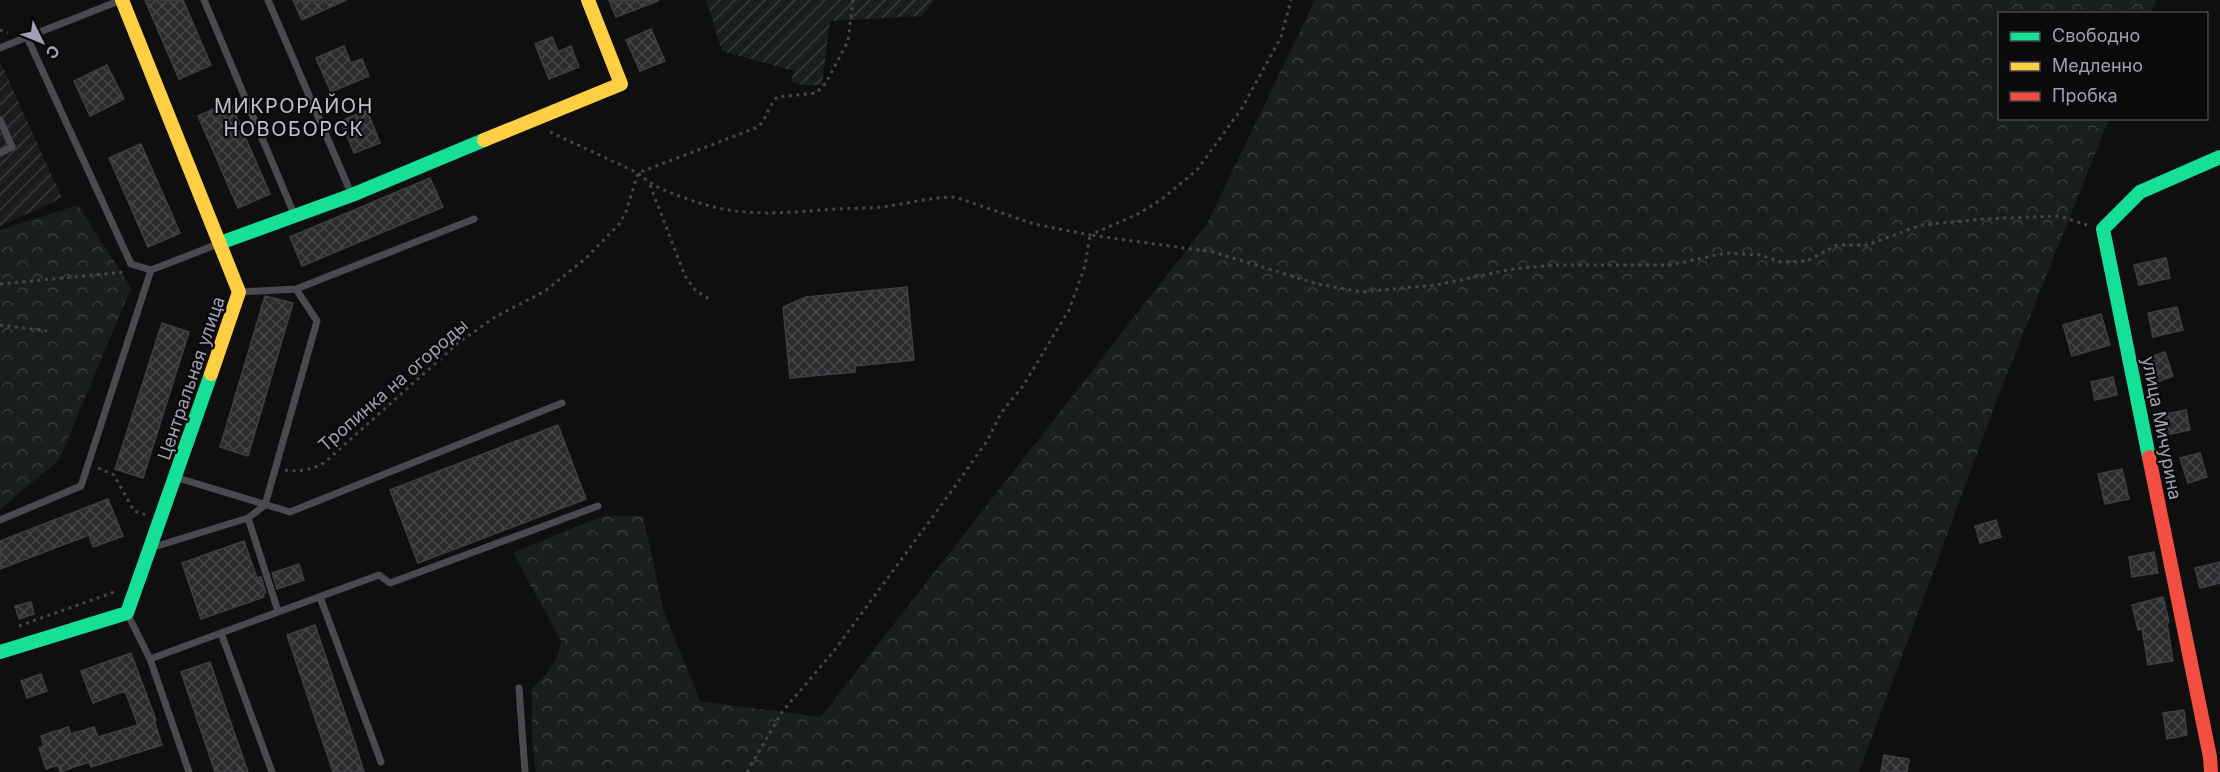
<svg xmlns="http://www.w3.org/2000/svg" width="2220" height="772" font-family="Inter,sans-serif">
	<defs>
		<pattern id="industrial-furrows" width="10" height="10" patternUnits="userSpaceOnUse" patternTransform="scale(1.5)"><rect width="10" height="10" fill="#1c1c1e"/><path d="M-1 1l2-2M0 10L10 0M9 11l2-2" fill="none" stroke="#3a3a3c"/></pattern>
		<pattern id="forest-crowns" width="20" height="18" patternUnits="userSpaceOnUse" patternTransform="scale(1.5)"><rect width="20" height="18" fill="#19201b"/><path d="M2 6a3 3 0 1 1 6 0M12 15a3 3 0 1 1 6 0" fill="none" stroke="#373d3a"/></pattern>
		<pattern id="garden-furrows" width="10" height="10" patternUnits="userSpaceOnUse" patternTransform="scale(1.5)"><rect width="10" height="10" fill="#19201b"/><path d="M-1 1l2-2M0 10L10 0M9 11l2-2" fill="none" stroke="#373d3a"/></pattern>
		<pattern id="building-cross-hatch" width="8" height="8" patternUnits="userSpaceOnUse" patternTransform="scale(1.5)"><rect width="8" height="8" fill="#2c2c2e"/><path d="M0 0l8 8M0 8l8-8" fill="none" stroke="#47474a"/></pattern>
	</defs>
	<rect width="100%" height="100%" fill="#0f0f10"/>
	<path fill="url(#industrial-furrows)" d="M 0,61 L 62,198 L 0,226 Z"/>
	<path fill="url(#forest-crowns)" d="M 1315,0 L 2156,0 L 2151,13 L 2000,14 L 2000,118 L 2109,119 L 2001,389 L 1859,772 L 536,772 L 532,738 L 532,688 C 547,675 559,660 561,641 L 513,553 L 603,516 L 643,516 L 664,612 L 700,701 L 821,717 L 1207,224 Z
		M 78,205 L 131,288 L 59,460 L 0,509 L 0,230 Z"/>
	<path fill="url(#garden-furrows)" d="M 706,0 L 934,0 L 922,16 L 830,21 L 822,85 L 803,85 L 791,82 L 794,71 L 722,51 Z"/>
	<path fill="url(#building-cross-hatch)" stroke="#3e3e44" stroke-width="1.5" d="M 145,0 L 183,0 L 211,65 L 179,79 Z
		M 293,0 L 346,0 L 302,20 Z
		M 609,0 L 658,0 L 658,1 L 616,17 Z
		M 651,29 L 665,61 L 640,71 L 626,40 Z
		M 552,37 L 558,52 L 571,46 L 579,67 L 549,79 L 535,44 Z
		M 344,46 L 351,63 L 362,59 L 369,76 L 331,92 L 316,58 Z
		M 107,65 L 124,99 L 90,116 L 74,81 Z
		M 230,102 L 270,194 L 238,208 L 198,116 Z
		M 367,110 L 380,143 L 354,153 L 341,121 Z
		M 141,144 L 180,233 L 148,247 L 109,158 Z
		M 430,178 L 443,207 L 302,266 L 290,237 Z
		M 2166,258 L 2170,278 L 2139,285 L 2134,265 Z
		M 907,287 L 914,360 L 855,366 L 855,372 L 790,378 L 783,307 L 806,297 Z
		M 265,296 L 293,303 L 248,456 L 220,447 Z
		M 2177,307 L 2183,330 L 2153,337 L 2148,313 Z
		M 2101,314 L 2110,345 L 2072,356 L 2063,325 Z
		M 162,323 L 189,332 L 143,478 L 115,469 Z
		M 2165,352 L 2173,376 L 2154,383 L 2145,359 Z
		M 2113,377 L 2117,395 L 2095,400 L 2091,382 Z
		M 2186,410 L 2190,430 L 2165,435 L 2161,415 Z
		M 558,425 L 586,499 L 418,563 L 390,490 Z
		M 2200,453 L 2207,477 L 2188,483 L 2180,458 Z
		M 2122,469 L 2129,499 L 2105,504 L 2098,474 Z
		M 108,499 L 123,536 L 93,547 L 89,535 L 0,569 L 0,541 Z
		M 1996,520 L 2001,537 L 1980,543 L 1975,526 Z
		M 244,541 L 257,578 L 261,577 L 266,593 L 263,594 L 264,597 L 201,619 L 182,563 Z
		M 2154,552 L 2158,573 L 2132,577 L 2129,557 Z
		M 2220,562 L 2220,583 L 2200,588 L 2195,568 Z
		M 299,564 L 304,580 L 277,589 L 272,573 Z
		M 2163,597 L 2169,622 L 2167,623 L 2173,661 L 2148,665 L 2142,629 L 2138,630 L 2132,605 Z
		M 31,602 L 34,614 L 19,619 L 15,606 Z
		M 315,625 L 355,743 L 364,772 L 333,772 L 287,635 Z
		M 131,653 L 156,720 L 154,720 L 162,745 L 91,767 L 89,762 L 60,772 L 58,765 L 46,769 L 39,748 L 44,746 L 41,736 L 68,727 L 71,734 L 94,727 L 98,737 L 138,725 L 125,691 L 93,703 L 81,671 Z
		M 210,662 L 225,706 L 248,772 L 215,772 L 181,672 Z
		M 41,674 L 47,691 L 27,698 L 21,681 Z
		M 2184,710 L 2187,735 L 2167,739 L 2163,713 Z
		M 1884,755 L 1909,759 L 1907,772 L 1881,772 Z"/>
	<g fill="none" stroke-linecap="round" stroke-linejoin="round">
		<path stroke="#45454a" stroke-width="3" stroke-dasharray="3 4.5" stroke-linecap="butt" d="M 0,30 L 8,33
			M 550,132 L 638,173 C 651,185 665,191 682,197 C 735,217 767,214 822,210 C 842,208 862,209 882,207 C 906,204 931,197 955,197 L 1034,224 L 1090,235 L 1140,213 L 1162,199 L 1197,170 L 1242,108 L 1281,37 L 1291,0
			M 650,185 L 685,276 L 695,290 L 709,299
			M 0,284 L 125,272
			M 0,325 L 47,331
			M 98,468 L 114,475 L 134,511 L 146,515
			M 285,470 C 300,472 312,470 325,462 L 457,344 L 495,317 L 545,291 L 585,259 L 619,224 L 626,212 L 638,173 L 758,127 C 767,118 768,107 777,97 L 816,93 L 826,83 L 848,41 L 853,0
			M 19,626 L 117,591
			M 747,772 L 782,712 L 834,651 L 948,496 L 987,441 L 1001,413 L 1023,386 L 1069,310 L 1085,266 L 1090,235 L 1213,252 L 1318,284 L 1361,292 L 1436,285 L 1513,269 L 1554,265 L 1670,265 L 1726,253 L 1760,255 L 1781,262 L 1807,261 L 1837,245 L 1867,245 L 1921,225 L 1984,219 L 2059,216 L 2087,225"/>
		<path stroke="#49494f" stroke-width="7" d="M 204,0 L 294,214
			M 268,0 L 351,193
			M 119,1 L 27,37 L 131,264 L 151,270
			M 0,48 L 27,37
			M 0,120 L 12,147 L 0,153
			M 239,292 L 296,289 L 474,219
			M 178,478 L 290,512 L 562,403
			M 0,520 L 81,486 L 151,270 L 218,244
			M 154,547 L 248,518
			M 320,597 L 381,762
			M 278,611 L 248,518 L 265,505 L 317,321 L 296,289
			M 128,615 L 150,659 L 189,772
			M 221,633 L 272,772
			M 150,659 L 379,575 L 390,583 L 598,506
			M 519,688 L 525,772"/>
		<path stroke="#16e098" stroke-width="14" d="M 220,243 L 352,195 L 484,140
			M 2149,457 L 2103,229 L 2140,192 L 2220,157
			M 0,652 L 127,613 L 211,374"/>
		<path stroke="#ffcf43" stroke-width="14" d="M 122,0 L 239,292 L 211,374
			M 484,140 L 621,84 L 588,0"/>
		<path stroke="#f24e42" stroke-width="14" d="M 2149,457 L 2210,757 L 2211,772"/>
	</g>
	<g text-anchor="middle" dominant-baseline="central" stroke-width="4.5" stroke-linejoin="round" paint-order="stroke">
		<g font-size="18" fill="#9fa0b2" stroke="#0a0a0b">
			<text transform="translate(191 378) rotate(-71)">Центральная улица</text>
			<text transform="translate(393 385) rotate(-41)">Тропинка на огороды</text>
			<text transform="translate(2162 428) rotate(79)">улица Мичурина</text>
		</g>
		<g font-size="20" letter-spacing="1.5" fill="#c0c0ce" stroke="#0a0a0b">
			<text x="294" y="106">МИКРОРАЙОН<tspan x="294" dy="23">НОВОБОРСК</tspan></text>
		</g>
	</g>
	<rect x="1998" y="12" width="210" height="108" fill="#0a0a0b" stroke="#46464e" stroke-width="1.5"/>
	<rect x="2010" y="32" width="30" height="9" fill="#16e098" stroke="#46464e" stroke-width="1.5"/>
	<text x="2052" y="42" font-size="18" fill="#9fa0b2">Свободно</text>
	<rect x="2010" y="62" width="30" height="9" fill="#ffcf43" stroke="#46464e" stroke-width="1.5"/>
	<text x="2052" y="72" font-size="18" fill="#9fa0b2">Медленно</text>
	<rect x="2010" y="92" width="30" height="9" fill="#f24e42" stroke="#46464e" stroke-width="1.5"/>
	<text x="2052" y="102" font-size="18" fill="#9fa0b2">Пробка</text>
	<g transform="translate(42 42) rotate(133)" stroke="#0a0a0b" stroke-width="4.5" paint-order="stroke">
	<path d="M0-4.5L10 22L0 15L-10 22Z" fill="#9fa0b2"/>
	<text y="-9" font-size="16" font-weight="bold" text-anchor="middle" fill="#9fa0b2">С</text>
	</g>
</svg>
